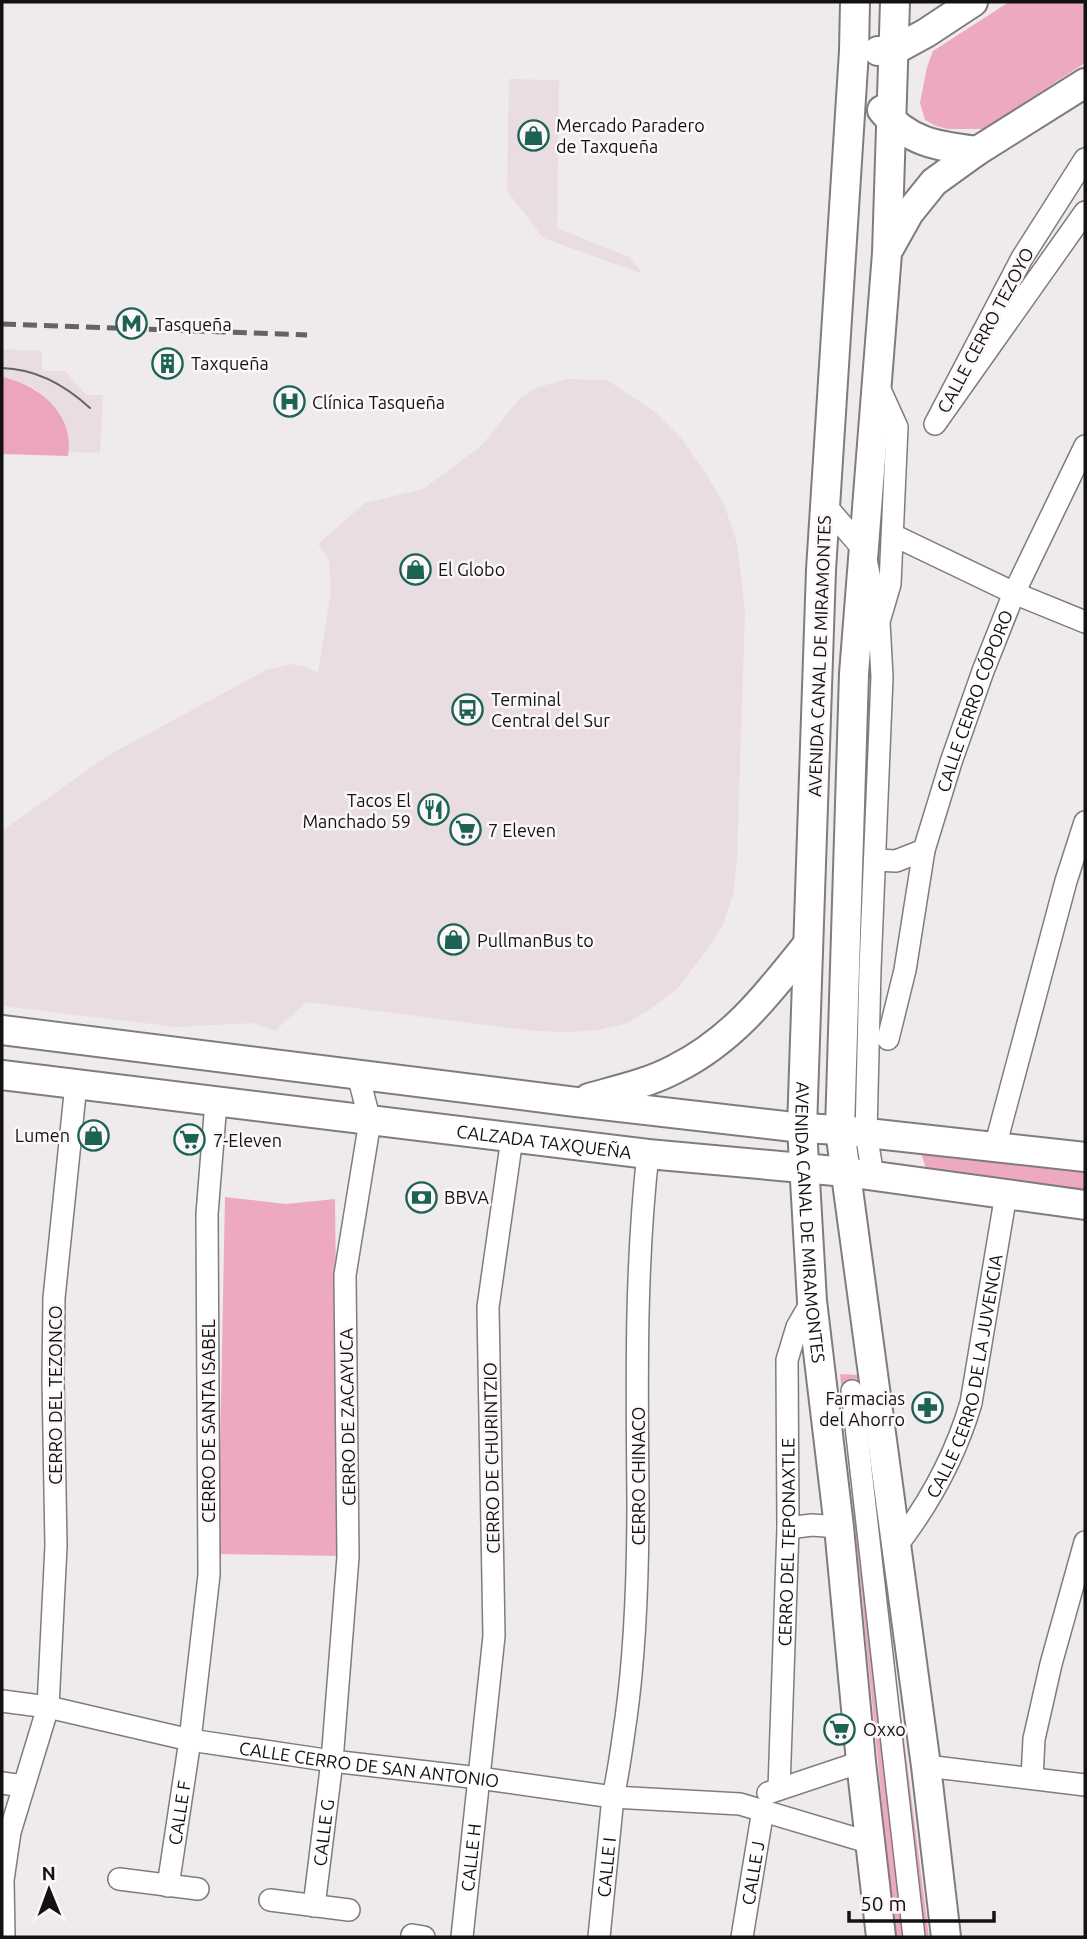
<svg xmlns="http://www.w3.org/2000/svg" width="1087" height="1939" font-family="Ubuntu,sans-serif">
	<rect width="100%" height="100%" fill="#efebec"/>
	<path fill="#e9dde1" d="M 509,79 L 559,80 L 557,228 L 629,257 L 643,274 L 543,238 L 507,191 Z
		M 2,349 L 42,351 L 42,371 L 65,371 L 86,395 L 103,395 L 100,453 L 68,452 L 69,449 L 68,434 L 61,416 L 54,406 L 34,388 L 2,377 Z
		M 567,379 L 607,380 L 654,411 L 681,438 L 705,472 L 724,504 L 737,543 L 745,611 L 737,858 L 733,895 L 722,927 L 703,955 L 678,988 L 649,1010 L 628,1023 L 598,1030 L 569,1032 L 534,1031 L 306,1002 L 275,1031 L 254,1023 L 177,1027 L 2,1006 L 2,831 L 107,756 L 266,670 L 293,664 L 307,667 L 318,673 L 331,590 L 329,559 L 318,544 L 365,503 L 423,489 L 481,446 L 520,398 L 538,387 Z"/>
	<path fill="#eda9c0" d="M 1009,2 L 1085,2 L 1085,63 L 983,129 L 948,129 L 936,126 L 925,120 L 920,103 L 927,67 L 933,51 Z
		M 918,1143 L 1085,1165 L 1085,1190 L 926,1169 Z
		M 225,1197 L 286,1204 L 335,1199 L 339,1556 L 218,1554 Z
		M 840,1374 L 858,1375 L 929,1937 L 895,1937 Z"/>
	<path fill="#eca5bd" d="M 2,377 C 39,385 75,414 68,456 L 2,454 Z"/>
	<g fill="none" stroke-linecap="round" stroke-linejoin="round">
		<defs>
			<g id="minor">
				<path d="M 1085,159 L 1022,258 L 935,424 L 1085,212"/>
				<path d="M 877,383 L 897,427 L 890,584 L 880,618"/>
				<path d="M 825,505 L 864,550 L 879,622 L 882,677 L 870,969 L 866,1133 L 873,1176"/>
				<path d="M 893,535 L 1014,593 L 1085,622"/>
				<path d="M 875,860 L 896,861 L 924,850"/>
				<path id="s1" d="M 888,1039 L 905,970 L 924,850 L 951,762 L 983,671 L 1014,593 L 1085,446"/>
				<path d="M 995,1147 L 1066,881 L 1085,822"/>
				<path d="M 852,1391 L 914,1937"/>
				<path d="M 788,1528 L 812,1525 L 839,1527"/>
				<path id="s2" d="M 895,1548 C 930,1503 955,1457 971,1403 L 1006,1194"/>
				<path id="s3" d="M 2,1701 L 48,1707 L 190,1740 L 332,1761 L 479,1778 L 613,1797 L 740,1804 L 871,1843"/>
				<path d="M 926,1766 L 1085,1785"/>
				<path d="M 1032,1778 L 1034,1739 L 1051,1664 L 1085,1542"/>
				<path d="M 2,1783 L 23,1786"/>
				<path id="s4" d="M 779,1789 L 788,1528 L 787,1360 L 797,1327 L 812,1301"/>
				<path d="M 768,1793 L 861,1762"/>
				<path d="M 119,1879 L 198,1889"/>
				<path id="s5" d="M 168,1886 L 190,1740 L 209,1575 L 207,1214 L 216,1102"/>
				<path d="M 270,1900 L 349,1910"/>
				<path id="s6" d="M 314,1906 L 332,1761 L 348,1557 L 345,1275 L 370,1121 L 358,1075"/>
				<path d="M 412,1935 L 424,1937"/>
				<path d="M 4,1937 L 3,1880 L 10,1832 L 48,1707 L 56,1546 L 53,1378 L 54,1298 L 76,1084"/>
				<path id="s7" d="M 462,1937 L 494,1636 L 488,1307 L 512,1138"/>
				<path id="s8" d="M 599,1937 L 613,1797 C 619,1771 622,1745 626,1718 C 636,1646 638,1573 638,1500 C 637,1385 635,1269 648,1154"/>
				<path id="s9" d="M 742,1937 L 763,1810"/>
			</g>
			<g id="major">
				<path id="s10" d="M 855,2 L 854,51 L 821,570 L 802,1128 L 812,1301 L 839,1527 L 861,1762 L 881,1937"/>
				<path d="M 895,2 L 887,253 L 854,674 L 840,1130 L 926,1766 L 946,1937"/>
				<path d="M 878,51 L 893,51 L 926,33 L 973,2"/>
				<path d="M 882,110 C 909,143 938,146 977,151"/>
				<path d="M 890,247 L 909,213 L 934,182 L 977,151 L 1085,83"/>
				<path d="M 2,1030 L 576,1102 L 802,1128 L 840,1130 L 1085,1157"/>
				<path id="s11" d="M 2,1075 L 648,1154 L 846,1172 L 1085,1205"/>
				<path d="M 589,1098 C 617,1090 649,1083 675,1069 C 733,1040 767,995 807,945"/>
			</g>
		</defs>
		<use href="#minor" stroke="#807c7d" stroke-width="24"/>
		<use href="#major" stroke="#807c7d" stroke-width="32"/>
		<use href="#minor" stroke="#fff" stroke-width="21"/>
		<use href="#major" stroke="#fff" stroke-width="28"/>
		<path stroke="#656364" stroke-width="2" d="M 2,368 C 37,369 65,385 90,408"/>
		<path stroke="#656364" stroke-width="5" stroke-dasharray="14 7" stroke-linecap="butt" d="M 2,324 L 307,335"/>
	</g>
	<defs>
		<symbol id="shop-ring" viewBox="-11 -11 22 22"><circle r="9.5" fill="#fcf8f9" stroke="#1d6355" stroke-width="1.5"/><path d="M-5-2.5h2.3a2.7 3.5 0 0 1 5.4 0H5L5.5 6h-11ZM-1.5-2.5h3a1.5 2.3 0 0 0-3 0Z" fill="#1d6355"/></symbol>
		<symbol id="metro-ring" viewBox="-11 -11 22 22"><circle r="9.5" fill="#fcf8f9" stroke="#1d6355" stroke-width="1.5"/><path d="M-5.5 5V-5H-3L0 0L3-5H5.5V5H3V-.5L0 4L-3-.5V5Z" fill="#1d6355"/></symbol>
		<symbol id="building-ring" viewBox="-11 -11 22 22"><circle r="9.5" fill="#fcf8f9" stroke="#1d6355" stroke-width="1.5"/><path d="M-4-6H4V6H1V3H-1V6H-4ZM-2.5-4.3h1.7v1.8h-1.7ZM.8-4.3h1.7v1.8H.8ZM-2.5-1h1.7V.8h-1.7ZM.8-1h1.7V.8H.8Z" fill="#1d6355"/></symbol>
		<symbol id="hospital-ring" viewBox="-11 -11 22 22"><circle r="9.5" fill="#fcf8f9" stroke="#1d6355" stroke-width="1.5"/><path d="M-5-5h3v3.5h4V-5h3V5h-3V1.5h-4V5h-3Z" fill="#1d6355"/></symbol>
		<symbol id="bus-ring" viewBox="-11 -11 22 22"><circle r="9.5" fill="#fcf8f9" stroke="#1d6355" stroke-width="1.5"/><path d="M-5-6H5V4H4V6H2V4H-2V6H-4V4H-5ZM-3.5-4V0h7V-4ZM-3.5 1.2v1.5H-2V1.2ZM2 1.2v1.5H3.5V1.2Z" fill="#1d6355"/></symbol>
		<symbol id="restaurant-ring" viewBox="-11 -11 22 22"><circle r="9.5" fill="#fcf8f9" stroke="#1d6355" stroke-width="1.5"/><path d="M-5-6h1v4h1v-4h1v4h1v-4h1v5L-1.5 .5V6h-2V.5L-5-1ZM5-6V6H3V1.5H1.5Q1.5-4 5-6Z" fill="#1d6355"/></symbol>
		<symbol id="supermarket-ring" viewBox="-11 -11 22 22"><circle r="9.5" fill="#fcf8f9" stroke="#1d6355" stroke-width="1.5"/><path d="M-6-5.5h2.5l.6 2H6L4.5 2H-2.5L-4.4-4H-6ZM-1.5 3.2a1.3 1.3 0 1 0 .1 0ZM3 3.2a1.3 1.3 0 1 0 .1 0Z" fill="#1d6355"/></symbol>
		<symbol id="bank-ring" viewBox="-11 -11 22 22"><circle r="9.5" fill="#fcf8f9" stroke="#1d6355" stroke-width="1.5"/><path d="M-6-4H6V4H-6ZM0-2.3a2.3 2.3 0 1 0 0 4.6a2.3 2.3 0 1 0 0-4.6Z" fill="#1d6355"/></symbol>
		<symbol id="pharmacy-ring" viewBox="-11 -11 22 22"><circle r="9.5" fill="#fcf8f9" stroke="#1d6355" stroke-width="1.5"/><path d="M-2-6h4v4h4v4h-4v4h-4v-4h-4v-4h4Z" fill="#1d6355"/></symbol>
	</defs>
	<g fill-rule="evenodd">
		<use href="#shop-ring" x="516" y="118" width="35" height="35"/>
		<use href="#metro-ring" x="114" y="306" width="35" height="35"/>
		<use href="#building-ring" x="150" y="346" width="35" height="35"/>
		<use href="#hospital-ring" x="272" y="384" width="35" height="35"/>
		<use href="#shop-ring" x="398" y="552" width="35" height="35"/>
		<use href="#bus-ring" x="450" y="692" width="35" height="35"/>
		<use href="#restaurant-ring" x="416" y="792" width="35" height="35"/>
		<use href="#supermarket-ring" x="448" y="812" width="35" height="35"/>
		<use href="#shop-ring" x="436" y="922" width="35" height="35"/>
		<use href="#shop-ring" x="76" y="1118" width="35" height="35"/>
		<use href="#supermarket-ring" x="172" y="1122" width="35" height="35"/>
		<use href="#bank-ring" x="404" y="1180" width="35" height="35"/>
		<use href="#pharmacy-ring" x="910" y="1390" width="35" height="35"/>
		<use href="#supermarket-ring" x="822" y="1712" width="35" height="35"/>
	</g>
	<g text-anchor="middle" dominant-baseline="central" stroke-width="5" stroke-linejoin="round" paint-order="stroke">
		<g font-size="18" fill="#131212" stroke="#fcf8f9" text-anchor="start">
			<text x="556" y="125">Mercado Paradero<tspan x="556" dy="21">de Taxqueña</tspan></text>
			<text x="155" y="324">Tasqueña</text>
			<text x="191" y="363">Taxqueña</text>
			<text x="312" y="402">Clínica Tasqueña</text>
			<text x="438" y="569">El Globo</text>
			<text x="491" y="699">Terminal<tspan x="491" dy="21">Central del Sur</tspan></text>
			<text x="411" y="800" text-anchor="end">Tacos El<tspan x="411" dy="21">Manchado 59</tspan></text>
			<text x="488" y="830">7 Eleven</text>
			<text x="477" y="940">PullmanBus to</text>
			<text x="70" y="1135" text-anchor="end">Lumen</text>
			<text x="213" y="1140">7-Eleven</text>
			<text x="444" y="1197">BBVA</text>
			<text x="905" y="1398" text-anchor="end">Farmacias<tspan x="905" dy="21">del Ahorro</tspan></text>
			<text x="863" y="1729">Oxxo</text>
		</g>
		<g font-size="18" fill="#131212" stroke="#fcf8f9">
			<text transform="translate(985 330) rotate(-62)">CALLE CERRO TEZOYO</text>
			<text transform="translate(819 656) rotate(-88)">AVENIDA CANAL DE MIRAMONTES</text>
			<text stroke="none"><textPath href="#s1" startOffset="350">CALLE CERRO CÓPORO</textPath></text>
			<text stroke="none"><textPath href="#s11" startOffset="546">CALZADA TAXQUEÑA</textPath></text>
			<text stroke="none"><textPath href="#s10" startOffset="1222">AVENIDA CANAL DE MIRAMONTES</textPath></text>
			<text stroke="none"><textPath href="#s2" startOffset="189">CALLE CERRO DE LA JUVENCIA</textPath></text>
			<text transform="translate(55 1395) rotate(-90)">CERRO DEL TEZONCO</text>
			<text transform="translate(347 1417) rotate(-91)">CERRO DE ZACAYUCA</text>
			<text transform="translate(208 1421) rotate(-90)">CERRO DE SANTA ISABEL</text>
			<text transform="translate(491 1458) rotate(-91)">CERRO DE CHURINTZIO</text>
			<text transform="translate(638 1476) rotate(-90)">CERRO CHINACO</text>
			<text stroke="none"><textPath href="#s4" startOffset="247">CERRO DEL TEPONAXTLE</textPath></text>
			<text stroke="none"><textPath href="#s3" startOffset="373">CALLE CERRO DE SAN ANTONIO</textPath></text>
			<text stroke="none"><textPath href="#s5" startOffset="74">CALLE F</textPath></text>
			<text stroke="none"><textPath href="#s6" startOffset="74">CALLE G</textPath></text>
			<text stroke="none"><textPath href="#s7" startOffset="80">CALLE H</textPath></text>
			<text stroke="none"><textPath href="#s8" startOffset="70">CALLE I</textPath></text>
			<text stroke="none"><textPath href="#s9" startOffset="65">CALLE J</textPath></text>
		</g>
	</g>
	<rect width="1087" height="1939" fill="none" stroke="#131212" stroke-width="7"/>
	<g transform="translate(49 1890) rotate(359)" stroke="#fcf8f9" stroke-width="5" paint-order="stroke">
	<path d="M0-5L12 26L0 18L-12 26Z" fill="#131212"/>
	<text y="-10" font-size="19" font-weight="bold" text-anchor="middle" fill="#131212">N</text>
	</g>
	<path d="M849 1911v10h145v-10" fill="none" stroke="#131212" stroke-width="3.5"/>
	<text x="860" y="1911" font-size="21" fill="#131212" stroke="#fcf8f9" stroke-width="5" paint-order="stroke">50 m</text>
</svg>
